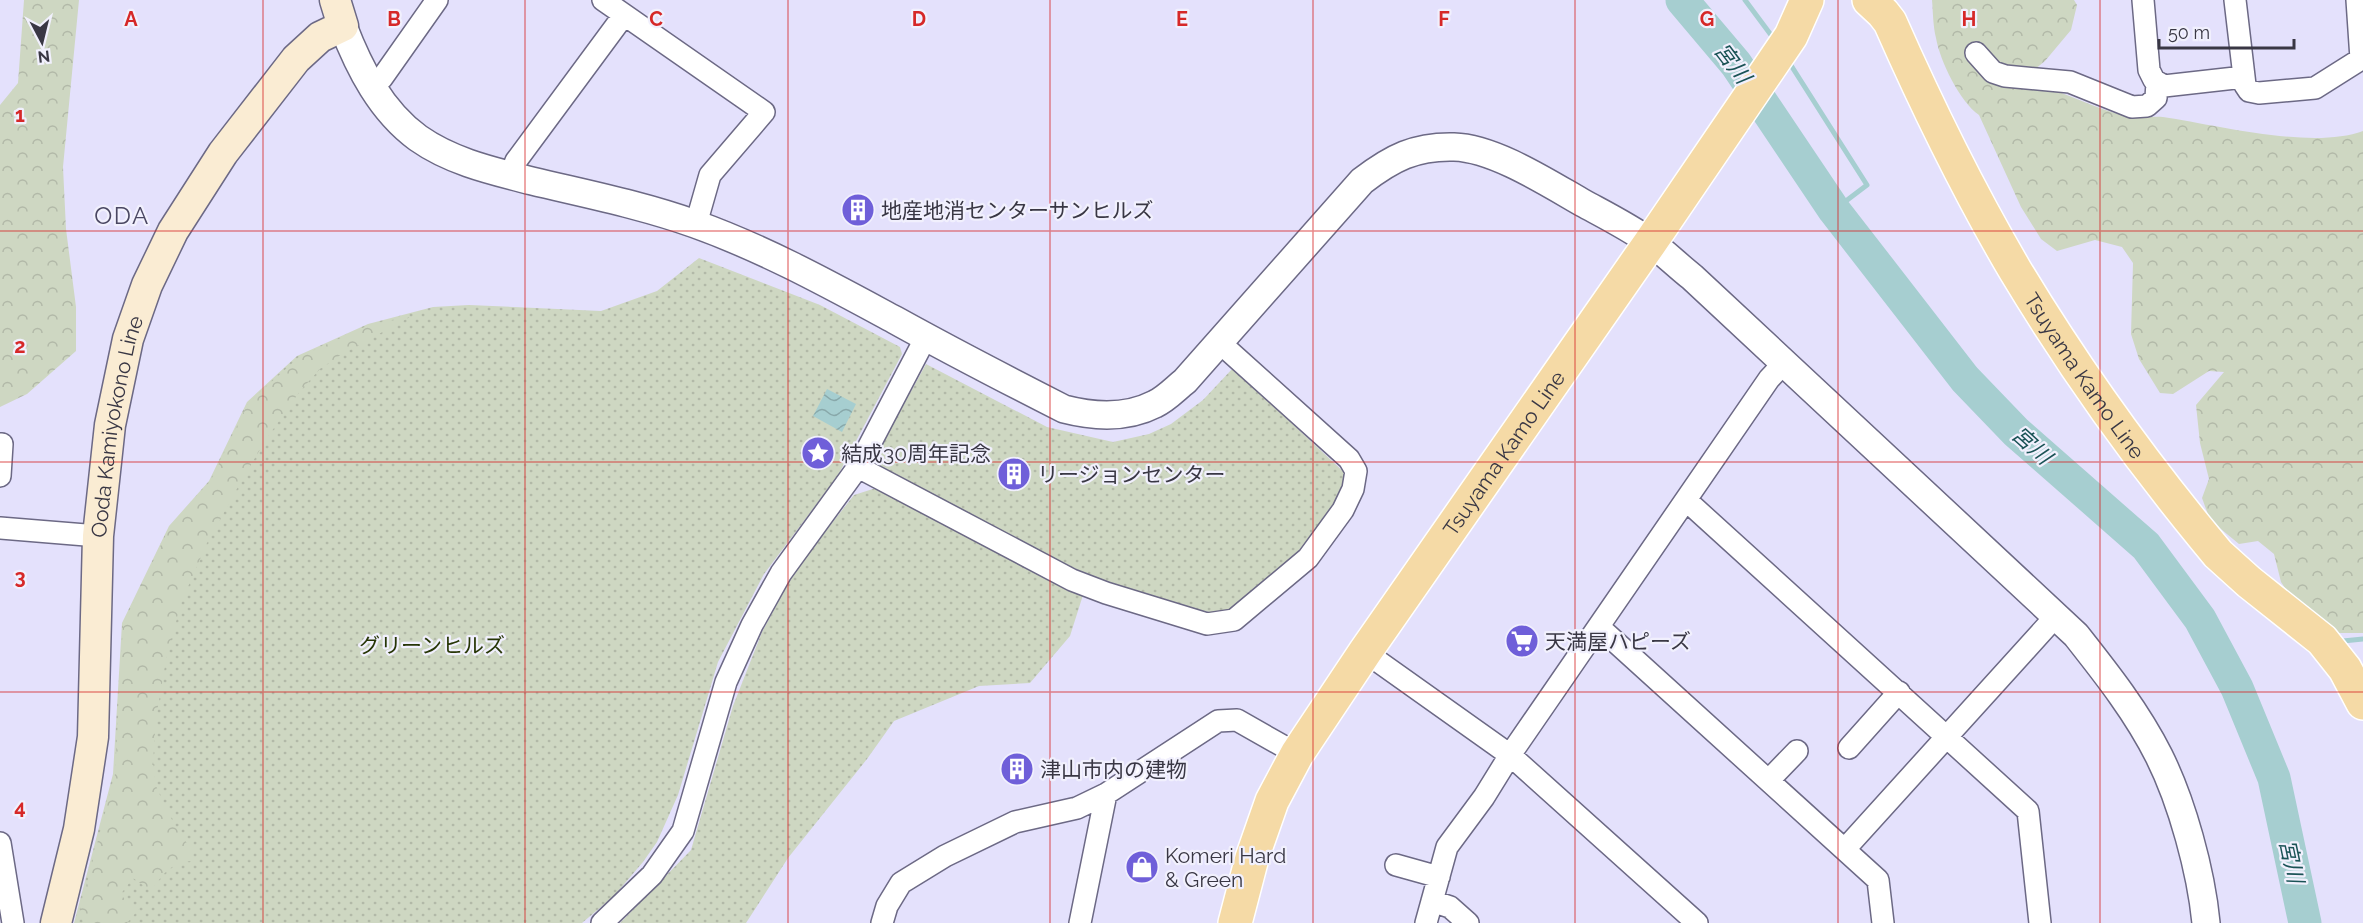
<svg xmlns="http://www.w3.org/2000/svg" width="2363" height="923" font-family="Raleway,'Noto Sans JP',sans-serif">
	<defs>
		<pattern id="grass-dots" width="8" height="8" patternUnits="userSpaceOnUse" patternTransform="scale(1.5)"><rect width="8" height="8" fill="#ced7c2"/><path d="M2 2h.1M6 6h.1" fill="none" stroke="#b2b9a8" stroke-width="1.8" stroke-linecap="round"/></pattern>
		<pattern id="forest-crowns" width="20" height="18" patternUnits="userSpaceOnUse" patternTransform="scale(1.5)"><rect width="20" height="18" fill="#ced7c2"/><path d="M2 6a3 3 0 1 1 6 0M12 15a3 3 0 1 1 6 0" fill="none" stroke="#b2b9a8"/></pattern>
		<pattern id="water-waves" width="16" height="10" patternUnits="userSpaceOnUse" patternTransform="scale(1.5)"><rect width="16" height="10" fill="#a6ced0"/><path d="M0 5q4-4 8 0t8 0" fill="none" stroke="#88a8aa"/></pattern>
	</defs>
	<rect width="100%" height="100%" fill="#e4e1fc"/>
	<path fill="url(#grass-dots)" d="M 699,258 L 820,305 L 900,347 L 902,354 L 837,477 L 764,574 L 718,662 L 678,795 L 657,842 L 643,862 L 614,896 L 582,923 L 74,923 L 113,774 L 122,623 L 169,526 L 209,481 L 247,402 L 297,356 L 368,324 L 433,307 L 469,305 L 601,311 L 657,291 Z
		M 926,364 L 1047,427 L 1113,442 L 1149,434 L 1171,424 L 1203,400 L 1233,368 L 1348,476 L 1334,503 L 1303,547 L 1231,609 L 1213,613 L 1104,588 L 880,472 L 877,453 Z
		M 876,488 L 1083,595 L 1070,636 L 1030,683 L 979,686 L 894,721 L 867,759 L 788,858 L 746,923 L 620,923 L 691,850 L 733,706 L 762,632 L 795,570 L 854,495 Z"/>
	<path fill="url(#forest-crowns)" d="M 24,0 L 79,0 L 63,167 L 66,229 L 76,307 L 76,351 L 27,394 L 0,407 L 0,105 L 18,83 Z
		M 1932,0 L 2074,0 L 2077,5 L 2071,30 L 2045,61 L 2034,70 L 2039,85 C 2069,94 2096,109 2126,116 C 2138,119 2151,116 2163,117 C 2217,125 2312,150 2363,131 L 2363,633 L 2329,633 L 2297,606 L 2281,582 L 2274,554 L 2258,541 L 2239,544 L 2210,520 L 2202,498 L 2209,479 L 2200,443 L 2196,405 L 2224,372 L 2209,371 L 2173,394 L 2160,393 L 2139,359 L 2131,334 L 2133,263 L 2122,247 L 2095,240 L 2057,251 L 2041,239 L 2021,207 L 1979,115 C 1960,102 1940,61 1936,38 C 1933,26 1933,12 1932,0 Z
		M 410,317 L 342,354 L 320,369 L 300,391 L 267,438 L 244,476 L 207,543 L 181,603 L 166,660 L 156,718 L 153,762 L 156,786 L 166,809 L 180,834 L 193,851 L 191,861 C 170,863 163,874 151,891 L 133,878 L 120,895 L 139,909 L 127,923 L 84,923 L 79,914 L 115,774 L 123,624 L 170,526 L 210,482 L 248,403 L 299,357 L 369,325 Z"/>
	<path fill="url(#water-waves)" d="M 827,389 L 856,404 L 842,432 L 813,416 Z"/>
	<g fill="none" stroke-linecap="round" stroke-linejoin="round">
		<path stroke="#a6ced0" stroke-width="5" d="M 1745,0 L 1774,39
			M 1787,59 L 1867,185 L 1834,210
			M 2343,641 L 2363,639"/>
		<path stroke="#a6ced0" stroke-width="33" d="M 1682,0 L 1736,64 L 1834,210 L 1965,379 L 2016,432 L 2146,546 L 2200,619 L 2237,688 L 2274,778 L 2305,923"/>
		<defs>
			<path id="minor" d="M 603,0 L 764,112 L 710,175 L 696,224
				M 2143,0 L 2149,70 L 2154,80 L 2164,86 L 2244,77
				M 2235,0 L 2245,85 L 2249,91 L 2259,93 L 2315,88 L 2361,59 L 2357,0
				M 1976,53 L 1993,72 L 2005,76 L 2070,82 L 2132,107 L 2147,106 L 2156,98 L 2157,82
				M 372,86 L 382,78 L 437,0
				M 510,176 L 516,161 L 624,15
				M 0,444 L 2,444 L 0,476
				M 858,467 L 1072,580 L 1106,593 L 1207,624 L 1234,620 L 1308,558 L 1343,510 L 1353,489 L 1356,471 L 1349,459 L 1219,342
				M 1687,501 L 2028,811 L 2040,923
				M 0,528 L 98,536
				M 1599,627 L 1878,880 L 1883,923
				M 1365,652 L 1510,755 L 1697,923
				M 1849,748 L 1899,692
				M 1769,780 L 1797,751
				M 0,843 L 13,923
				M 1845,849 L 2056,616
				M 1396,865 L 1439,877
				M 1432,901 L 1450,907 L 1468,923
				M 602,923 L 652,875 L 683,831 L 726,682 L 752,625 L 781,573 L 858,467 L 926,337
				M 882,923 L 887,906 L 901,883 L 945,856 L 1015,822 L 1077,808 L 1106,794 L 1218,721 L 1237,720 L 1297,754
				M 1080,923 L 1106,794
				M 1426,923 L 1447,847 L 1484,797 L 1510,755 L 1769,379 L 1783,364"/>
			<path id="tertiary" d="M 343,26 C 359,68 381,111 418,138 C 452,162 493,171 532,181 C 586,194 642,205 695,224 C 765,249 830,285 895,320 C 951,351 1007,380 1064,409 C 1095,417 1126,419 1155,404 C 1166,399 1175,389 1185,381 L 1362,181 C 1392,158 1415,146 1454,147 C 1494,148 1548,183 1583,203 C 1605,215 1629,227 1650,242 C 1665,253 1678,266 1692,277 L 2076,635 C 2106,673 2137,712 2159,756 C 2182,802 2201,871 2206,923"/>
			<g id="secondary">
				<path id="s1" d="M 56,923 L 79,829 L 93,737 L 98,536 L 110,425 L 128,339 L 147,285 L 173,231 L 223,153 L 296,59 L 320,37 L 343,26 L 335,0"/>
			</g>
			<g id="primary">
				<path id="s2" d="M 1869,0 L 1883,13 L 1890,22 C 1927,106 1968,190 2015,270 C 2071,363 2135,453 2204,537 L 2218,554 L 2249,582 L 2322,640 L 2345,669 L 2363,703"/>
				<path id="s3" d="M 1235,923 L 1252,858 L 1272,801 L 1297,754 L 1365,652 L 1650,243 L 1791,36 L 1807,0"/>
			</g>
		</defs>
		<use href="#minor" stroke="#6c6985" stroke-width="24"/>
		<use href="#tertiary" stroke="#6c6985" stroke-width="30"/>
		<use href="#secondary" stroke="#6c6985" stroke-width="33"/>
		<use href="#primary" stroke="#fff" stroke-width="36"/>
		<use href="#minor" stroke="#fff" stroke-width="21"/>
		<use href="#tertiary" stroke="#fff" stroke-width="27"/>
		<use href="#secondary" stroke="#faecd3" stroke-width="30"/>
		<use href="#primary" stroke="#f5daa6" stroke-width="33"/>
	</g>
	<path fill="none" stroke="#d62828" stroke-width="1.5" stroke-opacity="0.55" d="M 263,0 L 263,923M 525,0 L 525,923M 788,0 L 788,923M 1050,0 L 1050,923M 1313,0 L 1313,923M 1575,0 L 1575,923M 1838,0 L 1838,923M 2100,0 L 2100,923M 0,231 L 2363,231M 0,462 L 2363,462M 0,692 L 2363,692"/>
	<defs>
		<symbol id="building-disc" viewBox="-11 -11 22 22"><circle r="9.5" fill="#6f5fd9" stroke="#f1f0fd"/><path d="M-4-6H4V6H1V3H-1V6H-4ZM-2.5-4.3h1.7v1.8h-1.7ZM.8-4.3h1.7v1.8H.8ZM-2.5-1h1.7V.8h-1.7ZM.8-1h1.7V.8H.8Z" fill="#fff"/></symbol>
		<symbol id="sight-disc" viewBox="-11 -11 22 22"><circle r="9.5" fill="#6f5fd9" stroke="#f1f0fd"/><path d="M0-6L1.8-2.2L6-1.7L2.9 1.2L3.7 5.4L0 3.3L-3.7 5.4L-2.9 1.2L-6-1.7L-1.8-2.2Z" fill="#fff"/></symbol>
		<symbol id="supermarket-disc" viewBox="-11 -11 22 22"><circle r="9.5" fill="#6f5fd9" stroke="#f1f0fd"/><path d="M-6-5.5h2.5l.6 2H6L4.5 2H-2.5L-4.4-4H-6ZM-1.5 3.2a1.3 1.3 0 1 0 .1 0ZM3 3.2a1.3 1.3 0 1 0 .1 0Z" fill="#fff"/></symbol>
		<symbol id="shop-disc" viewBox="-11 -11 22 22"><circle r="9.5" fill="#6f5fd9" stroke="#f1f0fd"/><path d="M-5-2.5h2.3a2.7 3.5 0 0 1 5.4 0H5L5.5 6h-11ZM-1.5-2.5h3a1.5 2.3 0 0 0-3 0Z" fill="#fff"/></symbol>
	</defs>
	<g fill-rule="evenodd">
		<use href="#building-disc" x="839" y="191" width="38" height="38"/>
		<use href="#sight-disc" x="799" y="434" width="38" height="38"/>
		<use href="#building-disc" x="995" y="455" width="38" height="38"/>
		<use href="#supermarket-disc" x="1503" y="622" width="38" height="38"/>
		<use href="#building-disc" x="998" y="750" width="38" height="38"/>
		<use href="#shop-disc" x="1123" y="848" width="38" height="38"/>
	</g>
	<g text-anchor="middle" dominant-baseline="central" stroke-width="4.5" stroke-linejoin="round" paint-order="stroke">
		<g font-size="21" fill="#393744" stroke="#f1f0fd" text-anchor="start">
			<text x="881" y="210">地産地消センターサンヒルズ</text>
			<text x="841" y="453">結成30周年記念</text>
			<text x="1037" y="474">リージョンセンター</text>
			<text x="1545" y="641">天満屋ハピーズ</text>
			<text x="1040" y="769">津山市内の建物</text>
			<text x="1165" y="855">Komeri Hard<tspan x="1165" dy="24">&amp; Green</tspan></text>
		</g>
		<g font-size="21" fill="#393744" stroke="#f1f0fd">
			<text stroke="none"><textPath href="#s2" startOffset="435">Tsuyama Kamo Line</textPath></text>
			<text stroke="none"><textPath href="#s1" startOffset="502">Ooda Kamiyokono Line</textPath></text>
			<text stroke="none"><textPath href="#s3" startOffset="546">Tsuyama Kamo Line</textPath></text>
		</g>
		<g font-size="21" fill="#273606" stroke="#f1f0fd">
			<text x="432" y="645">グリーンヒルズ</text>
		</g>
		<g font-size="22" font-style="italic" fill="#1a5356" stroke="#f1f0fd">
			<text transform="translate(1733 63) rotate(53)">宮川</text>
			<text transform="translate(2032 445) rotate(42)">宮川</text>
			<text transform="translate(2292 861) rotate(78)">宮川</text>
		</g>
		<g font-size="24" letter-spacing="1.5" fill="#4a4762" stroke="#f1f0fd">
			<text x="122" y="215">ODA</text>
		</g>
	</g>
	<g font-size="20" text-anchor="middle" font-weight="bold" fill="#d62828" stroke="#f1f0fd" stroke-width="4.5" stroke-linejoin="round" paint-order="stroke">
		<text x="131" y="26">A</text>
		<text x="394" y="26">B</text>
		<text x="656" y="26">C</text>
		<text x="919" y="26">D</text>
		<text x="1182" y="26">E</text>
		<text x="1444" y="26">F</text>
		<text x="1707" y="26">G</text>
		<text x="1969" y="26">H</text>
		<text x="20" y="122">1</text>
		<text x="20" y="353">2</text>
		<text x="20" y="584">3</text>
		<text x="20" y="814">4</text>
	</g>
	<g transform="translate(42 42) rotate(173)" stroke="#f1f0fd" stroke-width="4.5" paint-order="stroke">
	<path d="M0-4.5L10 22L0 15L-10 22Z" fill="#393744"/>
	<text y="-9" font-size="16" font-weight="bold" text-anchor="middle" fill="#393744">N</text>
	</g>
	<path d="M2159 39v9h135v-9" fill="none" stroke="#393744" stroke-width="3"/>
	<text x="2168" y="39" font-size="18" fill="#393744" stroke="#f1f0fd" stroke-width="4.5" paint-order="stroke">50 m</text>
</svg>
